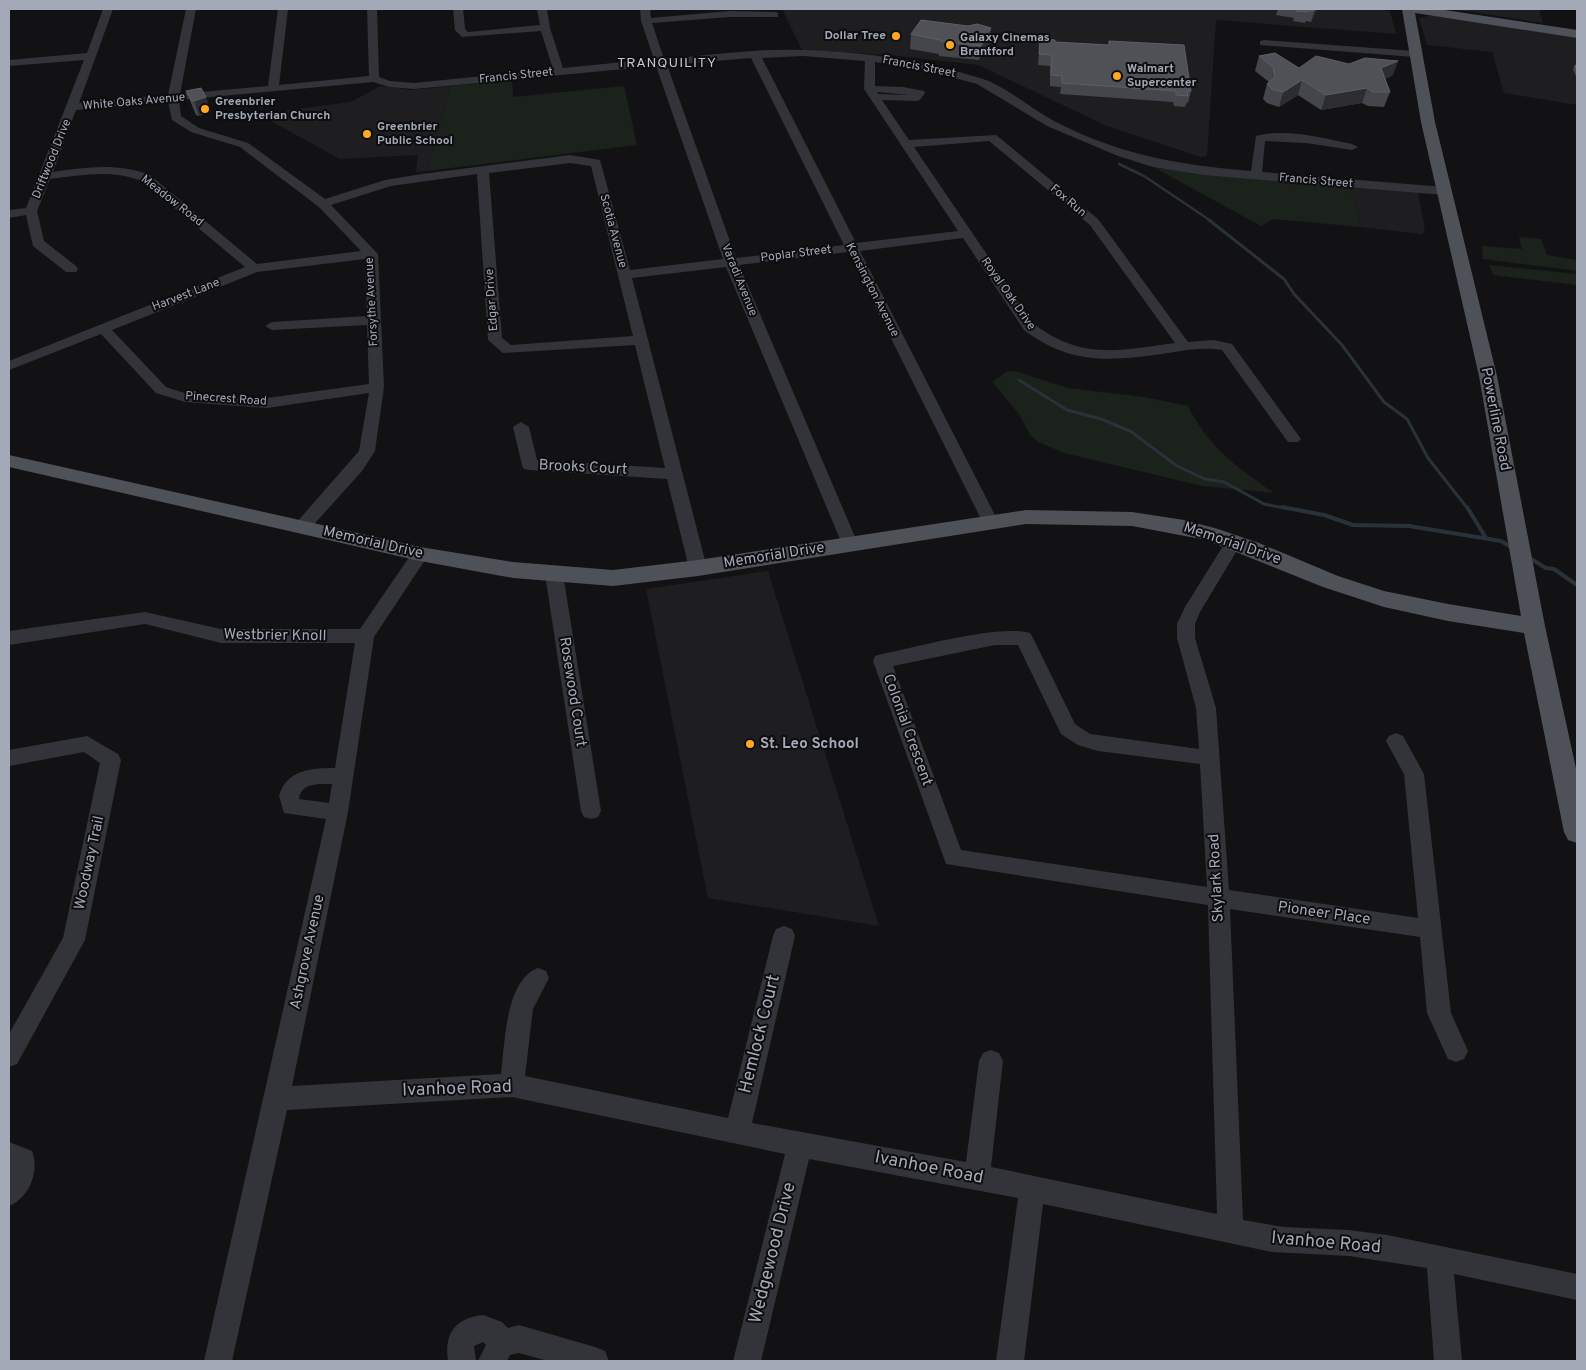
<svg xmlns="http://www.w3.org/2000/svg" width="1586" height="1370" font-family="Overpass,sans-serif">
	<rect width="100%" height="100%" fill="#121214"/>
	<path fill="#1e1e21" d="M 782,9 L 1377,9 L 1390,11 L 1396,34 L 1216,20 L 1207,156 L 1201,157 L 1107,126 L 978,65 L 889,55 L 802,50 Z
		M 1453,9 L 1539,9 L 1543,23 Z
		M 1433,15 L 1577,38 L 1577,105 L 1504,93 L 1492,52 L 1427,45 L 1419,18 Z
		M 380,86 L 411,90 L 450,86 L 427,171 L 416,172 L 418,155 L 340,159 L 258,114 L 351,102 Z
		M 1350,186 L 1418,192 L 1425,230 L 1422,234 L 1361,227 Z
		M 768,571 L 879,926 L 708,898 L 646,589 Z"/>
	<path fill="#1a221b" d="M 512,80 L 513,97 L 624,86 L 637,145 L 427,171 L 450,86 Z
		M 1155,168 L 1350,186 L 1361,227 L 1273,219 L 1261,226 Z
		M 1519,237 L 1541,239 L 1547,255 L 1577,260 L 1577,271 L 1483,259 L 1482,246 L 1522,249 Z
		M 1489,265 L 1577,274 L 1577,285 L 1493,275 Z
		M 1015,371 L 1068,388 L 1145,397 L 1188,406 C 1209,448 1237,467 1274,493 L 1202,486 L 1064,453 L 1038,442 L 1030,435 L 1019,414 L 992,382 L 1006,372 Z"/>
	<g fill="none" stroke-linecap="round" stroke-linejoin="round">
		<path stroke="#283238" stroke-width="2.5" d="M 1119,164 L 1144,176 L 1211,221"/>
		<path stroke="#283238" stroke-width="3" d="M 1209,220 L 1284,279 L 1294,294 L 1342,345 L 1384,402 L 1407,419 L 1428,458 L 1468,509
			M 1019,380 L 1067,410 L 1101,419 L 1130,431 L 1177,466 L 1205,479 L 1224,482 L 1264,504 L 1289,509"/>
		<path stroke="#283238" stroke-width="4" d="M 1282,507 L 1324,515 L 1353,525 L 1409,526 L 1501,541 L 1511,547
			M 1467,507 L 1486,538
			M 1528,557 L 1546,568 L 1554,569 L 1577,585"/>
		<path fill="#333439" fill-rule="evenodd" d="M 103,9 L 113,9 L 79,103 L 168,95 L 186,9 L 196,9 L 180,94 L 268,86 L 278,9 L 288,9 L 279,85 L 369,76 L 367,9 L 377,9 L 379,77 L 390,81 L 414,83 L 553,69 L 541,31 L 462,37 L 455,30 L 453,9 L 463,9 L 465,29 L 468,32 L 540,25 L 537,9 L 547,9 L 550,28 L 563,68 L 654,59 L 641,21 L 640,9 L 650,9 L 651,18 L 730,11 L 775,12 L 778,13 L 778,17 L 730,17 L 652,23 L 664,59 C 711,55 758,48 804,50 C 864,52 925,60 983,79 C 1007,87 1031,109 1054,121 C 1120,155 1178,165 1251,171 L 1256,136 C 1286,128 1322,138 1352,144 L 1358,147 L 1352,150 L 1306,143 L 1265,141 L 1262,172 L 1444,187 L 1450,191 L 1444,195 L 1204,175 L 1153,167 L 1118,156 L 1047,126 L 977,84 L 917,68 L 875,62 L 875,86 L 903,87 L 924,91 L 925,93 L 920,100 L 916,101 L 882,100 L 909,140 L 996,135 L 1098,219 L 1188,342 L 1214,340 L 1232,344 L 1301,439 L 1298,442 L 1288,442 L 1222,350 C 1205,347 1185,350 1168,353 C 1113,361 1071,366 1024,330 L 963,238 L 860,251 L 999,523 L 997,527 L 985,527 L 848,252 L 739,265 L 858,544 L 856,548 L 844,548 L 842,544 L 726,267 L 632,278 L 707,568 L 704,572 L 692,572 L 689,568 L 667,479 L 530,470 L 524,469 L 522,465 L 513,427 L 521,422 L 529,427 L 537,460 L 665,468 L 635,345 L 503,353 L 488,340 L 477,174 L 391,186 L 331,205 L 378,254 L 384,387 L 375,451 L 362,471 L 308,531 L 296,531 L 294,527 L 296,523 L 359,451 L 369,393 L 267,408 L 185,402 L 156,393 L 101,334 L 9,370 L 9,361 L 245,267 L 142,181 C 111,169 81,175 50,179 L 37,211 L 44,241 L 76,266 L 78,269 L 76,272 L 66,272 L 33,246 L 26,215 L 9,218 L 9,210 L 26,208 L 84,60 L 9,66 L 9,60 L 87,53 ZM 803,56 L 865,61 L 864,89 L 958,231 L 856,243 L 762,58 ZM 751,58 L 844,245 L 736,258 L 667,65 ZM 656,66 L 723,259 L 630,270 L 600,160 L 570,155 L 422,174 L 385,180 L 325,199 L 248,143 L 199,128 L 181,116 L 179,100 L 373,82 L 389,87 L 414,89 ZM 877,92 L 910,95 L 878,94 ZM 168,101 L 172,120 L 191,132 L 240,147 L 319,207 L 361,251 L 257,264 L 150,175 C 117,163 87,167 53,172 L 76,110 ZM 989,141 L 1090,225 L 1175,343 C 1120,350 1083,361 1034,324 L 914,147 ZM 570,163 L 591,166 L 633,336 L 511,345 L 502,338 L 489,173 ZM 365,259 L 367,316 L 272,322 L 265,326 L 272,330 L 367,325 L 369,384 L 267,398 L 187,394 L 166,387 L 112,330 L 257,272 Z
			M 1264,40 L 1414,51 L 1419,54 L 1414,57 L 1260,45 L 1260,41 Z
			M 1234,536 L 1240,538 L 1242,542 L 1200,612 L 1195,624 L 1195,638 L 1216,708 L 1229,890 L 1418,918 L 1404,774 L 1386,741 L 1389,736 L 1396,733 L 1403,736 L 1424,774 L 1451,1013 L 1468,1051 L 1464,1059 L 1456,1062 L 1448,1059 L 1427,1013 L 1420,937 L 1230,909 L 1243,1220 L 1283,1227 L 1349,1230 L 1387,1235 L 1577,1274 L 1577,1300 L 1454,1274 L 1462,1361 L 1434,1361 L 1427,1268 L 1349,1256 L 1272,1252 L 1043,1204 L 1024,1361 L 996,1361 L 1018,1198 L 809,1159 L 761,1361 L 733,1361 L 785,1154 L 512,1097 L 287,1110 L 232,1361 L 204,1361 L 326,819 L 284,813 L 279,796 C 286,770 311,768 335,768 L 355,643 L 221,643 L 145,624 L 9,645 L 9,631 L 145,612 L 221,629 L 360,629 L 414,550 L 426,550 L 429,554 L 374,637 L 348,812 L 292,1086 L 501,1074 C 505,1044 505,980 538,968 L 546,971 L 549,978 L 533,1009 L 525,1076 L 728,1118 L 773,936 L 776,929 L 784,926 L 792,929 L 795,936 L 752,1123 L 966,1162 L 979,1061 L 983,1053 L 991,1050 L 999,1053 L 1003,1061 L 991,1167 L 1217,1214 L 1208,905 L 946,864 L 873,661 L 875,656 L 882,654 C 917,647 999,624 1030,633 L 1033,638 L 1075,724 L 1090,734 L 1098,735 L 1199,749 L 1196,708 L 1177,638 L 1177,624 L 1185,607 L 1228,538 ZM 995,645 L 1018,645 L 1061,734 L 1078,745 L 1098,751 L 1200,764 L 1207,887 L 961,850 L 893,666 ZM 332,784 L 329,803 L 299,799 C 301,782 319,784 332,784 Z
			M 554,568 L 560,570 L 563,574 L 601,811 L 598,817 L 591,819 L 584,817 L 581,811 L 545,574 L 548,570 Z
			M 87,736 L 118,754 L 121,760 L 85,940 L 17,1064 L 9,1067 L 9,1034 L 63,938 L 100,763 L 84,752 L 9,766 L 9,750 Z
			M 9,1142 L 32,1151 C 40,1171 29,1198 9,1206 Z
			M 483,1315 L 502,1322 L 508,1328 L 519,1325 L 595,1347 L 605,1351 L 609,1361 L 548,1361 L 519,1353 L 510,1355 L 507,1361 L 478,1361 L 486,1345 L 483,1342 L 474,1346 L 476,1361 L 448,1361 C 444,1334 455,1318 483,1315 Z"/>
		<path fill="#4f5158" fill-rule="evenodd" d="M 1402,9 L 1438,9 L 1577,30 L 1577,38 L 1415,13 L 1435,122 L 1497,376 L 1545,626 L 1577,773 L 1577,843 L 1568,840 L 1564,832 L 1524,633 L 1448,621 L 1384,607 L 1323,587 L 1206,540 L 1132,526 L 1026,524 L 698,576 L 613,586 L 513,578 L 420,561 L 9,467 L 9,455 L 420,547 L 513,562 L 613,570 L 698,560 L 1026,510 L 1132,512 L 1184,520 L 1218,529 L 1259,543 L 1338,576 L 1384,591 L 1448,604 L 1521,616 L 1479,376 L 1421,122 Z"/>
	</g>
	<path fill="#45464c" d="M 1278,9 L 1317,9 L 1311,22 L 1306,21 L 1305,23 L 1293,21 L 1294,18 L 1276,15 Z
		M 911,34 L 990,42 L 979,60 L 939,56 L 939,54 L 910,49 Z
		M 1040,39 L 1055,42 L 1108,45 L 1109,41 L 1191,91 L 1188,103 L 1187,102 L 1185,107 L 1174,106 L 1173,102 L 1060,94 L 1061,87 L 1050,86 L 1050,66 L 1038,65 Z
		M 1259,56 L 1299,68 L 1393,75 L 1385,79 L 1390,92 L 1384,107 L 1368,106 L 1362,103 L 1321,110 L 1298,95 L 1279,107 L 1267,103 L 1263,99 L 1267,84 L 1269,82 L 1255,71 Z
		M 1575,65 L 1577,66 L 1577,79 L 1573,69 Z
		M 186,91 L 211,112 L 199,116 L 196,115 Z"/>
	<path fill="#2c2d31" d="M 1315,9 L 1317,9 L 1311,22 L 1314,11 Z
		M 991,28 L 990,42 L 979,60 L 981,46 Z
		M 1398,61 L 1393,75 L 1376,83 L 1381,68 Z
		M 1302,80 L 1298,95 L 1279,107 L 1283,92 Z
		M 1367,88 L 1362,103 L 1321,110 L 1326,95 Z
		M 206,97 L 211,112 L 199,116 L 194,101 Z"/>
	<path fill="#4f5157" stroke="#5c5f66" d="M 1297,9 L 1315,9 L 1314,11 L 1309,10 L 1308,12 L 1296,11 Z
		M 921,20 L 968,26 L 977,24 L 991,28 L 981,46 L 940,41 L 941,40 L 911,34 Z
		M 1040,39 L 1055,40 L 1055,42 L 1109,45 L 1109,41 L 1184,45 L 1191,91 L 1187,91 L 1188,96 L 1176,95 L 1176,91 L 1062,83 L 1062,76 L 1051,75 L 1052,55 L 1039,54 Z
		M 1275,53 L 1299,68 L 1316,56 L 1349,64 L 1365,58 L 1398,61 L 1381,68 L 1390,92 L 1373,92 L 1367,88 L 1326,95 L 1302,80 L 1283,92 L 1272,89 L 1267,84 L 1275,77 L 1273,67 L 1259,56 Z
		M 1575,65 L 1577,66 L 1577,71 Z
		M 201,88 L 206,97 L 194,101 L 191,100 L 186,91 Z"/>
	<g fill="#fea920" stroke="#0d0d0f" stroke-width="2">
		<circle cx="896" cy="36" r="5"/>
		<circle cx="950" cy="45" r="5"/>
		<circle cx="1117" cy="76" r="5"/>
		<circle cx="205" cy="109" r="5"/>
		<circle cx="367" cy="134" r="5"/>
		<circle cx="750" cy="744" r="5"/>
	</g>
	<g text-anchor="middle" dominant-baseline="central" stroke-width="4" stroke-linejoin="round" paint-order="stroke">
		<g font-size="12" font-weight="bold" fill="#a3a9b6" stroke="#0d0d0f" text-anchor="start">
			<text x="886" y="36" text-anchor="end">Dollar Tree</text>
			<text x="960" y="38">Galaxy Cinemas<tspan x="960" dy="14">Brantford</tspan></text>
			<text x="1127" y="69">Walmart<tspan x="1127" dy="14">Supercenter</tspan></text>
			<text x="215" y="102">Greenbrier<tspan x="215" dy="14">Presbyterian Church</tspan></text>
			<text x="377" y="127">Greenbrier<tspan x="377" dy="14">Public School</tspan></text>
		</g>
		<g font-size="12" fill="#a3a9b6" stroke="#0d0d0f">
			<text transform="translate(919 67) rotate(11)">Francis Street</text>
			<text transform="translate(516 76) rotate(-6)">Francis Street</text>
			<text transform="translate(134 102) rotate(-5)">White Oaks Avenue</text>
			<text transform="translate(52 159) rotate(-68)">Driftwood Drive</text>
			<text transform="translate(1316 181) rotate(5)">Francis Street</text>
			<text transform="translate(172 201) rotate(38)">Meadow Road</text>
			<text transform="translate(1068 201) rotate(40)">Fox Run</text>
			<text transform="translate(613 231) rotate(75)">Scotia Avenue</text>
			<text transform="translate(796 254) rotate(-7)">Poplar Street</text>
			<text transform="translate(739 280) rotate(68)">Varadi Avenue</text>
			<text transform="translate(872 290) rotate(63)">Kensington Avenue</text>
			<text transform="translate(1008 294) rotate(55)">Royal Oak Drive</text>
			<text transform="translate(186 295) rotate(-21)">Harvest Lane</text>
			<text transform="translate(492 300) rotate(-94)">Edgar Drive</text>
			<text transform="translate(372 302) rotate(-93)">Forsythe Avenue</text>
			<text transform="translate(226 399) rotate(4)">Pinecrest Road</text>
		</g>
		<g font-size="14" letter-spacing="1" fill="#c4c8d1" stroke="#0d0d0f">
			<text x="667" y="63">TRANQUILITY</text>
		</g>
		<g font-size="15" fill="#a3a9b6" stroke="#0d0d0f">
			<text transform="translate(1495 419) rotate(79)">Powerline Road</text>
			<text transform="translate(583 468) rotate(3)">Brooks Court</text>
			<text transform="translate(373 543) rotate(13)">Memorial Drive</text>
			<text transform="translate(1232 544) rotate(19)">Memorial Drive</text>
			<text transform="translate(774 556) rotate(-9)">Memorial Drive</text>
			<text transform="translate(275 636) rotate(1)">Westbrier Knoll</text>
			<text transform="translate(572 692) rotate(81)">Rosewood Court</text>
			<text transform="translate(907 730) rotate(70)">Colonial Crescent</text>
			<text transform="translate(90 863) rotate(-78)">Woodway Trail</text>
			<text transform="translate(1217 878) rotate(-93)">Skylark Road</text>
			<text transform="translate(1324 914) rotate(8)">Pioneer Place</text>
			<text transform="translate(308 952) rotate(-78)">Ashgrove Avenue</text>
		</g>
		<g font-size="15" font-weight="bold" fill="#a3a9b6" stroke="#0d0d0f" text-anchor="start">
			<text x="760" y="744">St. Leo School</text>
		</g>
		<g font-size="18" fill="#a3a9b6" stroke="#0d0d0f">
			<text transform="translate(760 1034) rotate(-76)">Hemlock Court</text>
			<text transform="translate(457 1089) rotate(-2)">Ivanhoe Road</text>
			<text transform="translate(929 1168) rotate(11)">Ivanhoe Road</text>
			<text transform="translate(1326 1243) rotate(5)">Ivanhoe Road</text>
			<text transform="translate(773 1253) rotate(-76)">Wedgewood Drive</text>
		</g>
	</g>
	<rect width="1586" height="1370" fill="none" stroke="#a3a9b6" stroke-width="20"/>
</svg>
